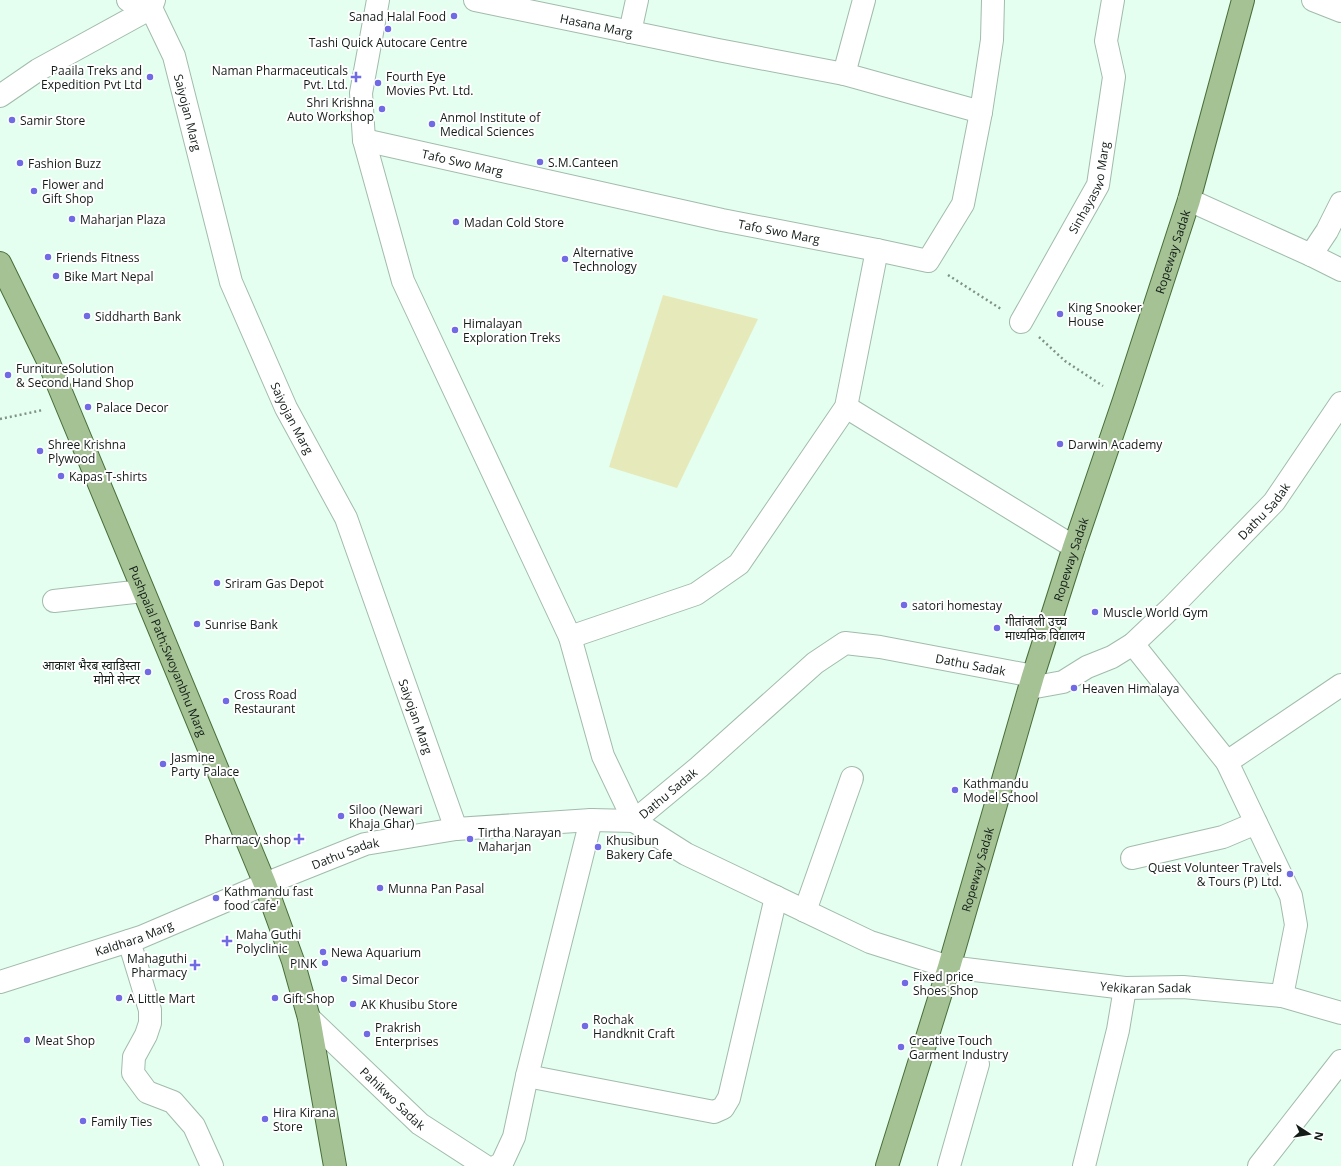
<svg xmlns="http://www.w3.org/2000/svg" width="1341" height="1166" font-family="'Open Sans','Noto Sans Devanagari',sans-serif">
	<rect width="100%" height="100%" fill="#e4ffef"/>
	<path fill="#e6eaba" d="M 663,295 L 758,319 L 677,488 L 609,467 Z"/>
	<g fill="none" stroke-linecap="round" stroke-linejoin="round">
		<defs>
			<g id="minor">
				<path d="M 128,0 L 151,8"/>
				<path id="s1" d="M 154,0 L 151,8 L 174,56 L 231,282 L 286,408 L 346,518 L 456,829"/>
				<path id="s2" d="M 378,0 L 361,93 L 364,140 L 403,281 L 570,637 L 603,756 L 634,821 L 686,854 L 870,942 L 949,967 L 1125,988 L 1183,987 L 1282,996 L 1341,1013"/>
				<path id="s3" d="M 475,0 L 718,50 L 844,74 L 981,112"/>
				<path d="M 1313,0 L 1341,11"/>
				<path d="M 630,32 L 637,0"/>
				<path d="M 844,74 L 864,0"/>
				<path d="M 0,96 L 38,70 L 151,8"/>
				<path id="s4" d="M 364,140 L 722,220 L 877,250 L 928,261 L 963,204 L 981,112 L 992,40 L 993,0"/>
				<path d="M 1189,200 L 1311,255 L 1341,270"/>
				<path d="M 1311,255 L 1327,231 L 1341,203"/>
				<path id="s5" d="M 1021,322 L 1098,185 L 1114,77 L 1106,41 L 1113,0"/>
				<path d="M 846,407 L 1074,547"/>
				<path d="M 54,601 L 143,591"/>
				<path d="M 570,637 L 696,594 L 739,564 L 846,407 L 877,250"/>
				<path d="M 1133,644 L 1227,762 L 1291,896 L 1296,925 L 1282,996"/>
				<path id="s6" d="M 1030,688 L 1063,682 L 1087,667 L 1112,657 L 1133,644 L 1171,608 L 1274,502 L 1341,403"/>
				<path d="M 1227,762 L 1341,685"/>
				<path d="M 1132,858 L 1223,837 L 1256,823"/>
				<path d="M 805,911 L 852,778"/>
				<path d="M 129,941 L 150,1010 L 150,1023 L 146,1035 L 134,1057 L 133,1073 L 147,1092 L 173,1102 L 194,1126 L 212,1166"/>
				<path id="s7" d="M 0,982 L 141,937 L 265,884 L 365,844 L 456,829 L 591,820 L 634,821 L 699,767 L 815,663 L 845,643 L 880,647 L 1033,676"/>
				<path id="s8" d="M 309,1018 L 420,1124 L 485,1166"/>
				<path d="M 527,1076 L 714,1112 L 723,1108 L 729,1098 L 776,897"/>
				<path d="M 497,1166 L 502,1163 L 514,1137 L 527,1076 L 591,820"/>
				<path d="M 949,1166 L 978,1064"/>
				<path d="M 1084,1166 L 1118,1030 L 1125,988"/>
				<path d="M 1259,1166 L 1341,1061"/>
			</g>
			<g id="major">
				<path id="s9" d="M 0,263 L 49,363 L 265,884 L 293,961 L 309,1018 L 335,1166"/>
				<path id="s10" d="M 887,1166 L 949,967 L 1033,676 L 1074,547 L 1124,400 L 1189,200 L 1243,0"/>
			</g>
		</defs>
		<use href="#minor" stroke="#a2bbac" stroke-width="24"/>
		<use href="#major" stroke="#4a6d39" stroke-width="24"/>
		<path stroke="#7f9287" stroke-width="2.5" stroke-dasharray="2 3" stroke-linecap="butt" d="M 948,275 L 1001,309
			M 1039,337 L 1065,361 L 1103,386
			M 0,419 L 43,410"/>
		<use href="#minor" stroke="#fff" stroke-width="22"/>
		<use href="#major" stroke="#a4c294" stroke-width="22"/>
	</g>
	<g fill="#706ae4" stroke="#fff" stroke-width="1.5">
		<circle cx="454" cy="16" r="4"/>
		<circle cx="388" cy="29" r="4"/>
		<circle cx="150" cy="77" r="4"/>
		<path d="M354 71h4v4h4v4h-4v4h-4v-4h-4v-4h4z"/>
		<circle cx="378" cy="83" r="4"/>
		<circle cx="382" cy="109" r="4"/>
		<circle cx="12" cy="120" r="4"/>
		<circle cx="432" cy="124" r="4"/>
		<circle cx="540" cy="162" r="4"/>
		<circle cx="20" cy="163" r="4"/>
		<circle cx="34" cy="191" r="4"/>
		<circle cx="72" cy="219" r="4"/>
		<circle cx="456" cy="222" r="4"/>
		<circle cx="48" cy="257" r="4"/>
		<circle cx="565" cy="259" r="4"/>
		<circle cx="56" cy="276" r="4"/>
		<circle cx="1060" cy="314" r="4"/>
		<circle cx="87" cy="316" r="4"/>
		<circle cx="455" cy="330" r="4"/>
		<circle cx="8" cy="375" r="4"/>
		<circle cx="88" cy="407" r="4"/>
		<circle cx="1060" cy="444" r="4"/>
		<circle cx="40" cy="451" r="4"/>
		<circle cx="61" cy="476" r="4"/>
		<circle cx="217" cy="583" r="4"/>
		<circle cx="904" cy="605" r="4"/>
		<circle cx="1095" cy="612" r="4"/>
		<circle cx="197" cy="624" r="4"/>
		<circle cx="997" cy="628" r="4"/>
		<circle cx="148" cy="672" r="4"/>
		<circle cx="1074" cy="688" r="4"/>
		<circle cx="226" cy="701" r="4"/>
		<circle cx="163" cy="764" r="4"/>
		<circle cx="955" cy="790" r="4"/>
		<circle cx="341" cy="816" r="4"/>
		<path d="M297 833h4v4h4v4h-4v4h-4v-4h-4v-4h4z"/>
		<circle cx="470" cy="839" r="4"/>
		<circle cx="598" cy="847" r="4"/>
		<circle cx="1290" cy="874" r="4"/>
		<circle cx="380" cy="888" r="4"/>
		<circle cx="216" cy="898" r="4"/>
		<path d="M225 935h4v4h4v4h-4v4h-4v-4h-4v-4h4z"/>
		<circle cx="323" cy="952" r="4"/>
		<circle cx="325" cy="963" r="4"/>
		<path d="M193 959h4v4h4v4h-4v4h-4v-4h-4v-4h4z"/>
		<circle cx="344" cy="979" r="4"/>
		<circle cx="905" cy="983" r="4"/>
		<circle cx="119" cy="998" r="4"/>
		<circle cx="275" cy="998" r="4"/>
		<circle cx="353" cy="1004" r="4"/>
		<circle cx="585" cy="1026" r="4"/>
		<circle cx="367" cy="1034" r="4"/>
		<circle cx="27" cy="1040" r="4"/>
		<circle cx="901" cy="1047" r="4"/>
		<circle cx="265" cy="1119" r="4"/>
		<circle cx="83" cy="1121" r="4"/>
	</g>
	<g text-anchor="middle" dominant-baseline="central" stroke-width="4" stroke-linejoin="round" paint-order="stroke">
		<g font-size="12" fill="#131c17" stroke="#fff" text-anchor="start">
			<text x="446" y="16" text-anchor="end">Sanad Halal Food</text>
			<text x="388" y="42" text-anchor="middle">Tashi Quick Autocare Centre</text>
			<text x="142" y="70" text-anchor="end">Paaila Treks and<tspan x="142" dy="14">Expedition Pvt Ltd</tspan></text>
			<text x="348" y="70" text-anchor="end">Naman Pharmaceuticals<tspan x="348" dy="14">Pvt. Ltd.</tspan></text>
			<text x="386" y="76">Fourth Eye<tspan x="386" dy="14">Movies Pvt. Ltd.</tspan></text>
			<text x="374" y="102" text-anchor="end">Shri Krishna<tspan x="374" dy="14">Auto Workshop</tspan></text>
			<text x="440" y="117">Anmol Institute of<tspan x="440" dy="14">Medical Sciences</tspan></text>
			<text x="20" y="120">Samir Store</text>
			<text x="548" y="162">S.M.Canteen</text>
			<text x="28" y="163">Fashion Buzz</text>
			<text x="42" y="184">Flower and<tspan x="42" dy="14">Gift Shop</tspan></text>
			<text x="80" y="219">Maharjan Plaza</text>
			<text x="464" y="222">Madan Cold Store</text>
			<text x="573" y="252">Alternative<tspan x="573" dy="14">Technology</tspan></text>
			<text x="56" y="257">Friends Fitness</text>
			<text x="64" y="276">Bike Mart Nepal</text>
			<text x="1068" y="307">King Snooker<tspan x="1068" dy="14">House</tspan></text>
			<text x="95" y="316">Siddharth Bank</text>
			<text x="463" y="323">Himalayan<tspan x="463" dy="14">Exploration Treks</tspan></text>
			<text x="16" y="368">FurnitureSolution<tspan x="16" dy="14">&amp; Second Hand Shop</tspan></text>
			<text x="96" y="407">Palace Decor</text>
			<text x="48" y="444">Shree Krishna<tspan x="48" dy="14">Plywood</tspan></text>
			<text x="1068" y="444">Darwin Academy</text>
			<text x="69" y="476">Kapas T-shirts</text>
			<text x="225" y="583">Sriram Gas Depot</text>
			<text x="912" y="605">satori homestay</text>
			<text x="1103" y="612">Muscle World Gym</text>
			<text x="1005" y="621">गीतांजली उच्च<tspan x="1005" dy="14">माध्यमिक विद्यालय</tspan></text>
			<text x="205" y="624">Sunrise Bank</text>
			<text x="140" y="665" text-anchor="end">आकाश भैरब स्वाडिस्ता<tspan x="140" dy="14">मोमो सेन्टर</tspan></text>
			<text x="1082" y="688">Heaven Himalaya</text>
			<text x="234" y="694">Cross Road<tspan x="234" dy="14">Restaurant</tspan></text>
			<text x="171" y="757">Jasmine<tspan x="171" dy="14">Party Palace</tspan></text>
			<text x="963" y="783">Kathmandu<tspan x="963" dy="14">Model School</tspan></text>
			<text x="349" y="809">Siloo (Newari<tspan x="349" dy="14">Khaja Ghar)</tspan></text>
			<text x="478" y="832">Tirtha Narayan<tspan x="478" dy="14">Maharjan</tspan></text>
			<text x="291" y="839" text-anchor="end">Pharmacy shop</text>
			<text x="606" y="840">Khusibun<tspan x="606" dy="14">Bakery Cafe</tspan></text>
			<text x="1282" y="867" text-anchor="end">Quest Volunteer Travels<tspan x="1282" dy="14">&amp; Tours (P) Ltd.</tspan></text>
			<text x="388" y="888">Munna Pan Pasal</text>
			<text x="224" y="891">Kathmandu fast<tspan x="224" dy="14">food cafe'</tspan></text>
			<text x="236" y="934">Maha Guthi<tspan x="236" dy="14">Polyclinic</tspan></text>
			<text x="331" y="952">Newa Aquarium</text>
			<text x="187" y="958" text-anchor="end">Mahaguthi<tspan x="187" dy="14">Pharmacy</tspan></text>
			<text x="317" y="963" text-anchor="end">PINK</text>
			<text x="913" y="976">Fixed price<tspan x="913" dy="14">Shoes Shop</tspan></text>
			<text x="352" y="979">Simal Decor</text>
			<text x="127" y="998">A Little Mart</text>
			<text x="283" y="998">Gift Shop</text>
			<text x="361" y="1004">AK Khusibu Store</text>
			<text x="593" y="1019">Rochak<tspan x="593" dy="14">Handknit Craft</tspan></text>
			<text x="375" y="1027">Prakrish<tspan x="375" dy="14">Enterprises</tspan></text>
			<text x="35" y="1040">Meat Shop</text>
			<text x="909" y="1040">Creative Touch<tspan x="909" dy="14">Garment Industry</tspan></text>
			<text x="273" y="1112">Hira Kirana<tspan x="273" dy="14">Store</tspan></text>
			<text x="91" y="1121">Family Ties</text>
		</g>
		<g font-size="12" fill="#131c17" stroke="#fff">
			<text stroke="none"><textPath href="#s3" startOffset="124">Hasana Marg</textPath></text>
			<text stroke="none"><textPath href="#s1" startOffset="120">Saiyojan Marg</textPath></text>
			<text stroke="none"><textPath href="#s4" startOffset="101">Tafo Swo Marg</textPath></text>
			<text stroke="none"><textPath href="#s5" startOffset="152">Sinhayaswo Marg</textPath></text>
			<text stroke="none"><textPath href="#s4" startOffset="425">Tafo Swo Marg</textPath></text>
			<text stroke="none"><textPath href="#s10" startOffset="958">Ropeway Sadak</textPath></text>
			<text stroke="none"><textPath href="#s1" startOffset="444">Saiyojan Marg</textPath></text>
			<text stroke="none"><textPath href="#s6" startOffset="300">Dathu Sadak</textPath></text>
			<text stroke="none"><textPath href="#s10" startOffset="634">Ropeway Sadak</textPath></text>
			<text stroke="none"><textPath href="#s9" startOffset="423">Pushpalal Path;Swoyanbhu Marg</textPath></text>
			<text stroke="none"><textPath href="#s7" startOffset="1065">Dathu Sadak</textPath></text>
			<text stroke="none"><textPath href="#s1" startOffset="768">Saiyojan Marg</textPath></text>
			<text stroke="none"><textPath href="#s7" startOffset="705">Dathu Sadak</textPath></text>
			<text stroke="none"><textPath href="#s7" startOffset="369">Dathu Sadak</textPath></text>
			<text stroke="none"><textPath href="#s10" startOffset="310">Ropeway Sadak</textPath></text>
			<text stroke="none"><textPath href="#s7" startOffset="141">Kaldhara Marg</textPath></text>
			<text stroke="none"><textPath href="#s2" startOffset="1423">Yekikaran Sadak</textPath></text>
			<text stroke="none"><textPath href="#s8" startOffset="116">Pahikwo Sadak</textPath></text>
		</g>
	</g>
	<g transform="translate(1309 1134) rotate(102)" stroke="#ffffff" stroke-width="3" paint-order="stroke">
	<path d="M0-3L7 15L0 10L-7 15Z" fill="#131c17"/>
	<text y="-6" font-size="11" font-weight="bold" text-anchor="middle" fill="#131c17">N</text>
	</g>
</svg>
